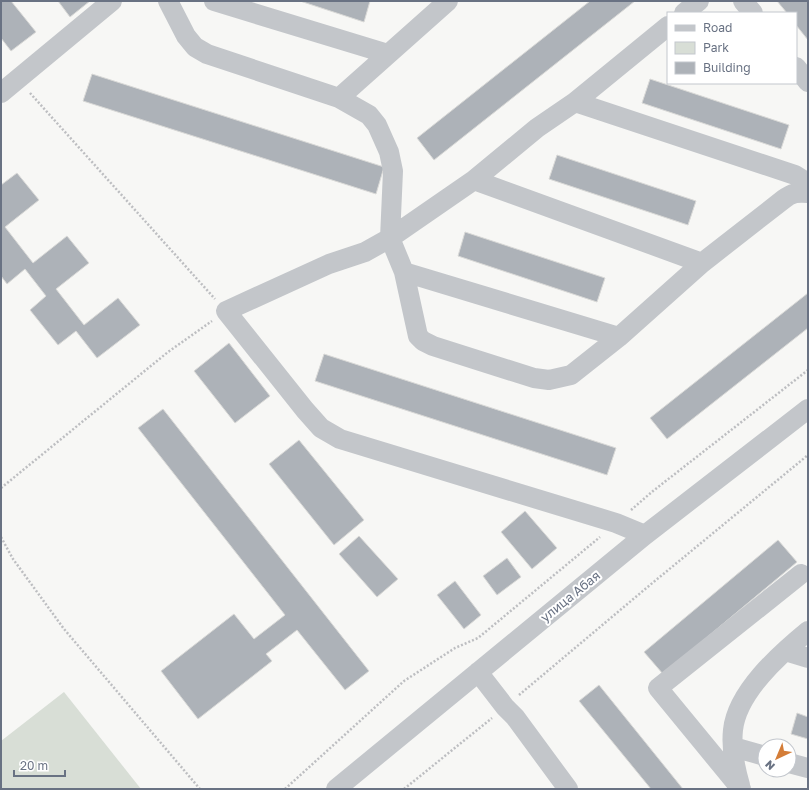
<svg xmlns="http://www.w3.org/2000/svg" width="809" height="790" font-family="'Golos Text',sans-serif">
	<rect width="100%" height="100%" fill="#f7f7f5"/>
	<path fill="#d8ded6" d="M 64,692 L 141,789 L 1,789 L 1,741 Z"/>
	<path fill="#adb2b8" stroke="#d9d9d7" d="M 1,1 L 11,1 L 36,32 L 11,51 L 1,38 Z
		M 58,1 L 90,1 L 70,17 Z
		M 300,1 L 370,1 L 364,22 Z
		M 590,1 L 635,1 L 434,160 L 417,138 Z
		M 777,1 L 808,1 L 808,40 L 796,25 L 796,13 L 787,13 Z
		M 92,74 L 384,167 L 376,194 L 83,101 Z
		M 650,79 L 789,125 L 781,149 L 642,103 Z
		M 557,155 L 696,201 L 688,225 L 549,179 Z
		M 17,173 L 39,200 L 5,227 L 33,263 L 67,236 L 89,263 L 56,289 L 84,325 L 118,298 L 140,325 L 97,358 L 76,331 L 58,345 L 30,310 L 46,296 L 25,269 L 7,284 L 1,276 L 1,185 Z
		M 465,232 L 605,278 L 597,302 L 458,256 Z
		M 808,293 L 808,328 L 667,439 L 650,418 Z
		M 229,343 L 270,396 L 235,423 L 194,371 Z
		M 324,354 L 616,448 L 607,475 L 315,381 Z
		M 163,409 L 369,671 L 345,690 L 297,630 L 266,654 L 272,661 L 198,719 L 161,671 L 234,614 L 254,639 L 285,615 L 138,428 Z
		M 299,440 L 364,520 L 334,545 L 269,464 Z
		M 525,511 L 557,548 L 532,569 L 501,532 Z
		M 359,536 L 398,579 L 377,597 L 339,554 Z
		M 778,540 L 797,562 L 663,674 L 644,652 Z
		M 507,558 L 521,577 L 497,595 L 483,576 Z
		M 455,581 L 481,615 L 464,629 L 437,595 Z
		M 599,685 L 683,789 L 651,789 L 579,701 Z
		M 797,713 L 808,717 L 808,739 L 791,734 Z"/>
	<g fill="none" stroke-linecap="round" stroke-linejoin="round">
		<path stroke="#bdbec1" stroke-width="2.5" stroke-dasharray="2 2" stroke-linecap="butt" d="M 30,93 L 215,299
			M 1,488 L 168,352 L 212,321
			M 631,510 L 653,491 L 808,370
			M 1,537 L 13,559 L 64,629 L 200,789
			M 519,695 L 650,585 L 808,455
			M 285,789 L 404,681 L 455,648 L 478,638 L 600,537
			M 404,789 L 492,718"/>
		<path stroke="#c3c6ca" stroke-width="20" d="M 168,1 L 186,36 L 195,47 L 207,54 L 339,98 L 369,115 L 377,125 L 389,152 L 393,171 L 390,238 L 404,272 L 418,336 L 423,341 L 433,346 L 534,378 L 549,380 L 571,375 L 619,337 L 702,263 L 784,199 C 792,193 797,192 808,193
			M 214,1 L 388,54
			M 743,1 L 753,13
			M 684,13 L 699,1
			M 796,67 L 808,82
			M 1,93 L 112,1
			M 339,98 L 448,1
			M 575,102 L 795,175 L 803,180 L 808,185
			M 474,180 L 702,263
			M 404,272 L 619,337
			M 645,535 L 616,523 L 340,439 L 321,428 L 305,410 L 226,311 L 329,264 L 365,252 L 390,238 L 474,180 L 537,128 L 575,102 L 668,26
			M 785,651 L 808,658
			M 478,672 L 505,707 L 515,717 L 568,789
			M 733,747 L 765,756
			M 789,763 L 808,768
			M 740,785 C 735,768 731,748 733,730 C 737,692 780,654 808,631
			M 336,789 L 645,535 L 808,409
			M 741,789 L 658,688 L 801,574"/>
	</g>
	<g text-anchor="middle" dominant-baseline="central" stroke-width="4" stroke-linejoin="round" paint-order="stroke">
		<g font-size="13" fill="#697283" stroke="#fff">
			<text transform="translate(570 596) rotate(-39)">улица Абая</text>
		</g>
	</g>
	<rect width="809" height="790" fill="none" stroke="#697283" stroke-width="4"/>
	<rect x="667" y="12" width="130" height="72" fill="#ffffff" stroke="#c3c7cd"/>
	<rect x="675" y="25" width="20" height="6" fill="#c3c6ca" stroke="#c3c7cd"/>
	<text x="703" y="32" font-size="12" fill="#697283">Road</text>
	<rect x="675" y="42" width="20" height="12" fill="#d8ded6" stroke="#c3c7cd"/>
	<text x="703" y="52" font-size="12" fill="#697283">Park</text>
	<rect x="675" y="62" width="20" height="12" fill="#adb2b8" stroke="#c3c7cd"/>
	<text x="703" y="72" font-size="12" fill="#697283">Building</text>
	<g transform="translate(777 758) rotate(224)"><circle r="19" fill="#ffffff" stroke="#c3c7cd"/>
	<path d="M0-3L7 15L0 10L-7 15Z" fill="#d47d38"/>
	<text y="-6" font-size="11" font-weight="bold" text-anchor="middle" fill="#697283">N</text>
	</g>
	<path d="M14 770v6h51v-6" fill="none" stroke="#697283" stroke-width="2"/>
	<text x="20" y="770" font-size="12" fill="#697283" stroke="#ffffff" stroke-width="3" paint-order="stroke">20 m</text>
</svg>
